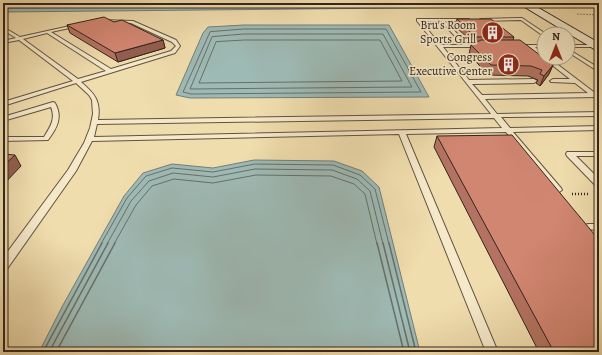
<svg xmlns="http://www.w3.org/2000/svg" width="602" height="355" font-family="Alegreya,serif">
	<rect width="100%" height="100%" fill="#f0ddae"/>
	<filter id="stains"><feTurbulence type="fractalNoise" baseFrequency=".005" numOctaves="4"/><feColorMatrix values="0 0 0 0 .2 0 0 0 0 .09 0 0 0 0 .02 0 0 0 .5 -.17"/></filter>
	<radialGradient id="worn" r=".72"><stop offset=".6" stop-color="#630" stop-opacity="0"/><stop offset="1" stop-color="#630" stop-opacity=".3"/></radialGradient>
	<path fill="#9ebab5" stroke="#737e78" d="M 3,3 L 599,3 L 599,6 L 3,12 Z
		M 244,25 L 389,25 L 429,97 L 190,98 L 176,95 L 203,33 L 208,27 Z
		M 254,160 L 334,161 L 362,171 L 379,187 L 420,352 L 39,352 L 63,305 L 124,196 L 143,173 L 172,164 L 213,168 Z"/>
	<g fill="none" stroke-linecap="round" stroke-linejoin="round">
		<path stroke="#686f69" stroke-width="1" d="M 533,3 L 575,3
			M 3,8 L 517,4
			M 244,29 L 386,29 L 421,92 L 191,94 L 183,92 L 210,32 Z
			M 244,34 L 383,34 L 412,87 L 190,89 L 212,37 Z
			M 245,40 L 380,40 L 402,81 L 199,83 L 216,42 Z
			M 101,244 L 127,198 L 146,176 L 172,168 L 213,172 L 255,164 L 333,165 L 360,175 L 375,189 L 389,244
			M 107,244 L 131,201 L 149,181 L 173,173 L 213,177 L 255,169 L 332,170 L 357,179 L 370,191 L 383,244
			M 114,244 L 136,205 L 152,186 L 174,179 L 213,183 L 256,175 L 331,176 L 354,184 L 365,194 L 377,244"/>
		<path stroke="#686f69" stroke-width="1.5" d="M 377,243 L 404,352
			M 383,243 L 410,352
			M 389,243 L 416,352
			M 43,352 L 102,243
			M 49,352 L 108,243
			M 56,352 L 115,243"/>
		<defs>
			<path id="lane" d="M 522,18 L 546,34 L 542,35 L 521,20 L 481,21 L 479,20 L 481,19 Z
				M 417,19 L 469,19 L 468,21 L 445,21 L 468,45 L 481,45 L 483,46 L 483,47 L 443,47 L 469,80 L 534,79 L 537,81 L 534,83 L 472,84 L 482,95 L 588,93 L 575,83 L 551,82 L 550,81 L 553,79 L 570,79 L 529,47 L 517,47 L 517,45 L 544,45 L 544,47 L 535,47 L 544,55 L 544,58 L 549,58 L 595,93 L 599,93 L 599,97 L 485,99 L 497,114 L 599,112 L 599,116 L 501,117 L 510,128 L 599,126 L 599,130 L 513,132 L 561,188 L 562,190 L 558,193 L 555,192 L 506,132 L 406,134 L 498,352 L 486,352 L 399,134 L 92,141 L 76,171 L 7,269 L 3,270 L 3,258 L 68,170 L 84,143 L 90,128 L 93,114 L 92,100 L 89,95 L 76,83 L 3,106 L 3,102 L 73,81 L 19,40 L 3,43 L 3,41 L 16,38 L 3,30 L 3,27 L 20,37 L 79,24 L 79,26 L 51,32 L 111,69 L 171,51 L 176,46 L 172,42 L 131,23 L 102,22 L 101,20 L 133,21 L 176,40 L 180,46 L 175,53 L 81,82 C 95,94 101,101 98,120 L 491,114 L 417,21 ZM 421,21 L 441,21 L 463,45 L 440,45 ZM 47,33 L 106,71 L 78,79 L 23,39 ZM 494,118 L 502,128 L 94,137 L 97,124 Z
				M 568,45 L 595,45 L 597,46 L 595,47 L 568,47 Z
				M 568,49 L 599,68 L 599,72 L 568,52 Z
				M 53,102 L 55,103 C 63,117 57,128 48,140 L 3,141 L 3,137 L 44,137 C 50,127 56,119 51,107 L 3,121 L 3,117 Z
				M 567,152 L 599,152 L 599,156 L 576,156 L 599,179 L 599,187 L 596,186 L 567,156 L 566,154 Z
				M 588,224 L 599,224 L 599,230 L 585,229 L 583,227 L 585,225 Z"/>
			<path id="secondary" d="M 518,3 L 530,3 L 599,43 L 599,52 Z"/>
		</defs>
		<use href="#lane" stroke="#625241" stroke-width="2"/>
		<use href="#secondary" stroke="#33241d" stroke-width="2"/>
		<path stroke="#33241d" stroke-width="1" stroke-dasharray="0.5 1" stroke-linecap="butt" d="M 577,14 L 599,15"/>
		<path stroke="#33241d" stroke-width="2.5" stroke-dasharray="1 2" stroke-linecap="butt" d="M 572,194 L 590,194"/>
		<use href="#lane" fill="#f5e9ca" fill-rule="evenodd"/>
		<use href="#secondary" fill="#f5e9ca" fill-rule="evenodd"/>
	</g>
	<path fill="#b47362" stroke="#33241d" d="M 457,19 L 514,37 L 513,40 L 553,65 L 549,74 L 540,86 L 536,83 L 538,80 L 528,76 L 488,75 L 469,54 L 471,45 L 475,44 L 474,44 L 455,26 Z
		M 114,22 L 163,40 L 165,48 L 118,62 L 70,33 L 67,25 Z
		M 437,136 L 599,352 L 539,352 L 434,147 Z"/>
	<path fill="#925e50" stroke="#33241d" d="M 163,40 L 165,48 L 118,62 L 115,53 Z
		M 553,65 L 549,74 L 540,86 L 544,76 Z
		M 15,155 L 21,166 L 3,185 L 3,166 Z"/>
	<path fill="#d18672" stroke="#33241d" d="M 104,17 L 114,22 L 122,20 L 163,40 L 115,53 L 67,25 Z
		M 457,19 L 491,19 L 514,37 L 475,37 Z
		M 481,40 L 520,40 L 553,65 L 544,76 L 540,74 L 542,70 L 531,66 L 491,65 L 471,45 Z
		M 512,135 L 599,240 L 599,352 L 554,352 L 437,136 Z
		M 3,154 L 15,155 L 3,166 Z"/>
	<defs>
		<symbol id="building-disc" viewBox="-11 -11 22 22"><circle r="9.5" fill="#8f2418" stroke="#f5e9ca"/><path d="M-4-6H4V6H1V3H-1V6H-4ZM-2.5-4.3h1.7v1.8h-1.7ZM.8-4.3h1.7v1.8H.8ZM-2.5-1h1.7V.8h-1.7ZM.8-1h1.7V.8H.8Z" fill="#fff"/></symbol>
	</defs>
	<g fill-rule="evenodd">
		<use href="#building-disc" x="480" y="20" width="25" height="25"/>
		<use href="#building-disc" x="496" y="52" width="25" height="25"/>
	</g>
	<g text-anchor="middle" dominant-baseline="central" stroke-width="3.5" stroke-linejoin="round" paint-order="stroke">
		<g font-size="12" fill="#33241d" stroke="#f5e9ca" text-anchor="end">
			<text x="476" y="25">Bru's Room<tspan x="476" dy="14">Sports Grill</tspan></text>
			<text x="492" y="57">Congress<tspan x="492" dy="14">Executive Center</tspan></text>
		</g>
	</g>
	<rect width="602" height="355" fill="none" stroke="#f0ddae" stroke-width="16"/>
	<rect x="4" y="4" width="594" height="347" fill="none" stroke="#33241d" stroke-width="2"/>
	<rect x="8" y="8" width="586" height="339" fill="none" stroke="#33241d"/>
	<g transform="translate(556 46)"><circle r="19" fill="#f5e9ca" stroke="#a79a85"/>
	<path d="M0-3L7 15L0 10L-7 15Z" fill="#8f2418"/>
	<text y="-6" font-size="11" font-weight="bold" text-anchor="middle" fill="#33241d">N</text>
	</g>
	<rect width="100%" height="100%" filter="url(#stains)"/>
	<rect width="100%" height="100%" fill="url(#worn)"/>
</svg>
